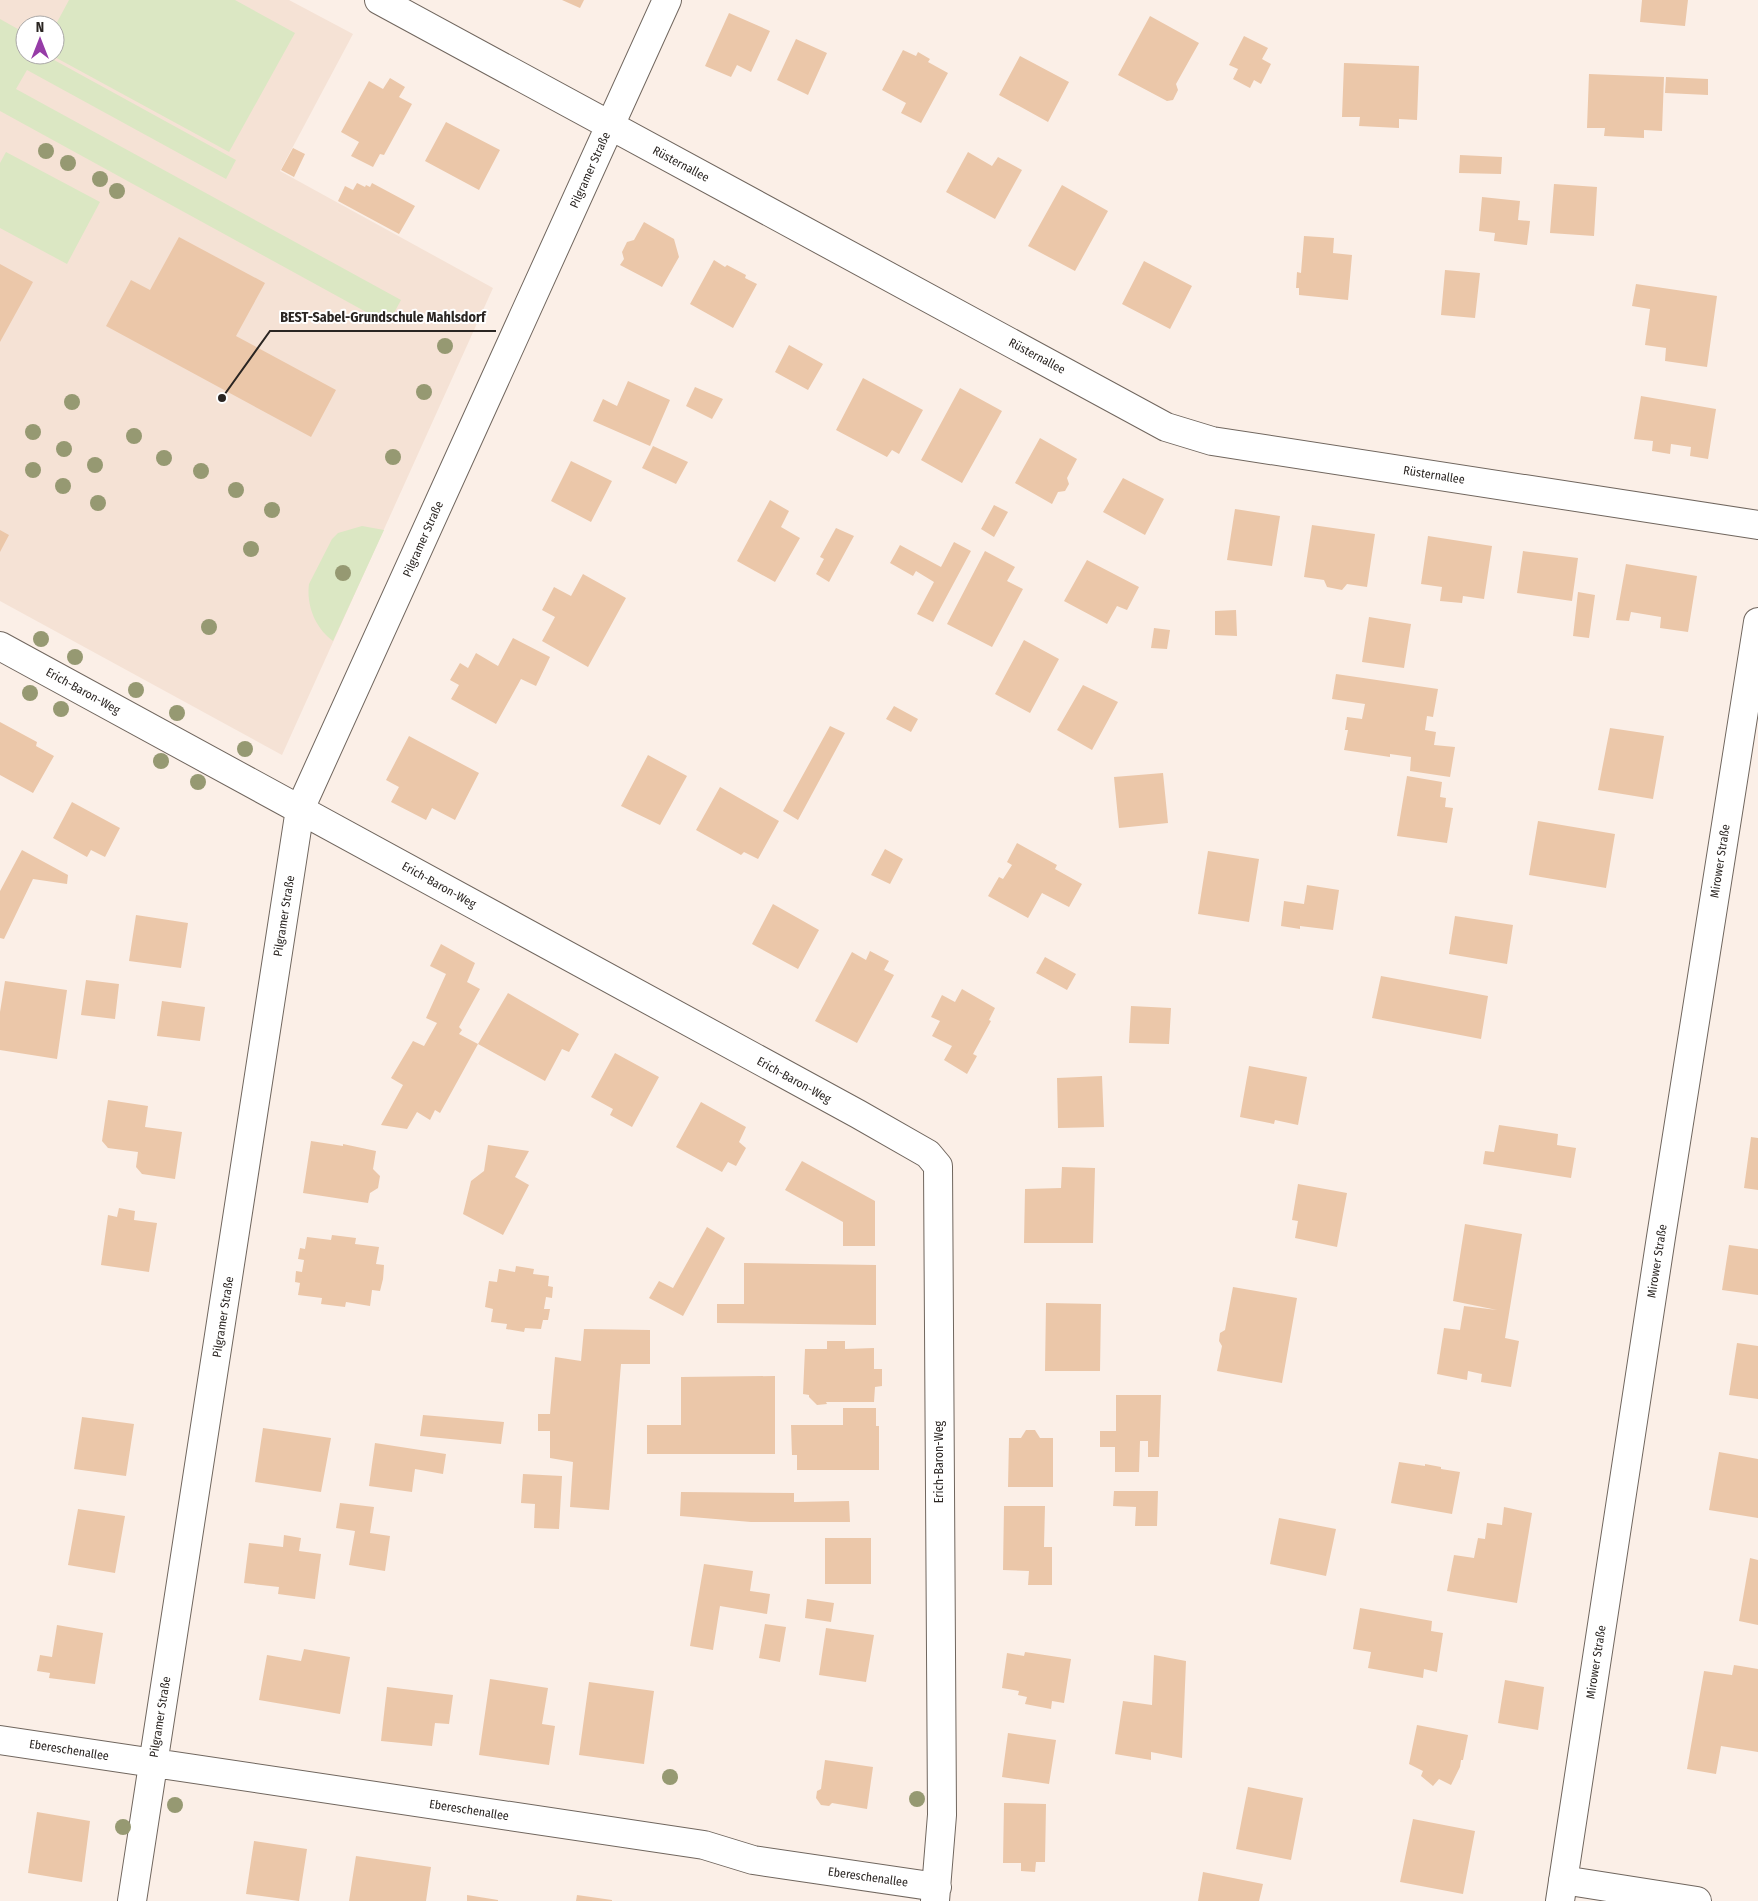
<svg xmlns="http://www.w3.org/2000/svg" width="1758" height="1901" font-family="'Fira Sans Condensed',sans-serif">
	<rect width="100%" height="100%" fill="#fbefe7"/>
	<path fill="#f5e2d5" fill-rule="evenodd" d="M 0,0 L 289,0 L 353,34 L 280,171 L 493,288 L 282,755 L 0,601 ZM 25,25 L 55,25 L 55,55 L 25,55 Z"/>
	<path fill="#dbe7c3" d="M 69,0 L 235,0 L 295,33 L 229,152 L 51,55 L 55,55 L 55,26 Z
		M 0,19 L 25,33 L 25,55 L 45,55 L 236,160 L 226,179 L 27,70 L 16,89 L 401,300 L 388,324 L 0,111 Z
		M 6,152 L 100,202 L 67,264 L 0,228 L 0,163 Z
		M 362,526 L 384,530 L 333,641 C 316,629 306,606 309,584 L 332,539 L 338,533 Z"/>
	<path fill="#ebc7a9" d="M 562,0 L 584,0 L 580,8 Z
		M 1642,0 L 1688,0 L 1685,26 L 1640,22 Z
		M 729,13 L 770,31 L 751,72 L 737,65 L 731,77 L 705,66 Z
		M 1150,16 L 1199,43 L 1176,84 L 1178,90 L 1173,100 L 1167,101 L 1118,75 Z
		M 1244,36 L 1268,48 L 1262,59 L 1271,64 L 1261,84 L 1254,80 L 1250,88 L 1233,79 L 1238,69 L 1229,65 Z
		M 796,39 L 827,53 L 808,95 L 777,80 Z
		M 903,50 L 916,56 L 918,52 L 930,59 L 928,62 L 948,73 L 921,123 L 901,113 L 906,103 L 882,90 Z
		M 1020,56 L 1069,82 L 1048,122 L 999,95 Z
		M 1344,63 L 1419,66 L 1417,120 L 1399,119 L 1399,128 L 1359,126 L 1360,117 L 1342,117 Z
		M 1589,74 L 1664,77 L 1662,131 L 1644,130 L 1644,138 L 1604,136 L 1605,128 L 1587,128 Z
		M 1666,77 L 1708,79 L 1708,95 L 1665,93 Z
		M 390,78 L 405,87 L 399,97 L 412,104 L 384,155 L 380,154 L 373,167 L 351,156 L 359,142 L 341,132 L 369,81 L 383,89 Z
		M 446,122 L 500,150 L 479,190 L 425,161 Z
		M 293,148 L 305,154 L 294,177 L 281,170 Z
		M 968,152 L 992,166 L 998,157 L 1022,170 L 995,219 L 946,192 Z
		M 1460,155 L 1502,157 L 1501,174 L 1459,173 Z
		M 357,183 L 365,187 L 366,185 L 370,187 L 372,183 L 415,206 L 399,234 L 338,201 L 345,186 L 353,190 Z
		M 1554,184 L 1597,187 L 1594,236 L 1550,233 Z
		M 1062,185 L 1108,211 L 1075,271 L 1028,246 Z
		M 1482,197 L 1520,201 L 1518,220 L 1530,221 L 1527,245 L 1494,241 L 1495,233 L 1479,231 Z
		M 644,222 L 674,239 L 679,257 L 662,287 L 620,265 L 624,259 L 622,252 L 627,242 L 634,240 Z
		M 1304,236 L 1334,238 L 1333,253 L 1352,255 L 1348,300 L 1299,295 L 1299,288 L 1296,288 L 1297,272 L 1301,273 Z
		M 179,237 L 265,283 L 236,336 L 336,390 L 311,437 L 106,326 L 131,280 L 150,290 Z
		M 714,260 L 725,267 L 727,265 L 746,275 L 745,278 L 757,284 L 733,328 L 690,304 Z
		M 1144,261 L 1192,286 L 1170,329 L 1122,304 Z
		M 0,264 L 33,282 L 0,342 Z
		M 1445,270 L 1480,273 L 1475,318 L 1441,315 Z
		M 1636,284 L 1717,296 L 1707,367 L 1665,361 L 1666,348 L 1645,345 L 1650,309 L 1632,306 Z
		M 789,345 L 823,364 L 808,390 L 775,372 Z
		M 863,378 L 923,410 L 899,454 L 892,450 L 887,457 L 836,430 Z
		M 628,381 L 670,400 L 650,446 L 593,421 L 603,399 L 617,406 Z
		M 695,387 L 723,399 L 712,419 L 686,406 Z
		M 960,388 L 1002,411 L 962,483 L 921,460 Z
		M 1641,396 L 1716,409 L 1708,459 L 1690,456 L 1691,447 L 1671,444 L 1670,454 L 1652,451 L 1653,441 L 1634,439 Z
		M 1040,438 L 1077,459 L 1067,478 L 1069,484 L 1065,491 L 1058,492 L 1052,504 L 1015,483 Z
		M 653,446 L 688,462 L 676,484 L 642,468 Z
		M 571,461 L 612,481 L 591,522 L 551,501 Z
		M 1123,478 L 1164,499 L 1145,535 L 1103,512 Z
		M 770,500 L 789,511 L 781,527 L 800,538 L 775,582 L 737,561 Z
		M 994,505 L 1008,512 L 994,537 L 981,529 Z
		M 1235,509 L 1280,516 L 1272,566 L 1227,560 Z
		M 1312,525 L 1375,534 L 1367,587 L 1347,584 L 1342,590 L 1327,587 L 1324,580 L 1304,577 Z
		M 836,528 L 854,536 L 829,582 L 816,574 L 824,559 L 820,557 Z
		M 0,530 L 9,535 L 0,552 Z
		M 1428,536 L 1492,546 L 1484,599 L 1463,596 L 1462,603 L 1440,601 L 1442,587 L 1421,584 Z
		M 954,542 L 971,551 L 933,622 L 917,614 L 934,582 L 916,571 L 913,576 L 890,563 L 900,545 L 941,567 Z
		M 985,551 L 1015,567 L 1007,581 L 1023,589 L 992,647 L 947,624 Z
		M 1523,551 L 1578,558 L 1572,601 L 1517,593 Z
		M 1087,560 L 1139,587 L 1127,610 L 1117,606 L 1107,624 L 1064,601 Z
		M 1626,564 L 1697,576 L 1688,632 L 1660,628 L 1661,617 L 1631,612 L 1629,621 L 1616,620 Z
		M 583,574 L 626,598 L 588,667 L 542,641 L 555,617 L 542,610 L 554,587 L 571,596 Z
		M 1578,592 L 1595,595 L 1589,638 L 1573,636 Z
		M 1236,610 L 1237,636 L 1215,635 L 1215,611 Z
		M 1369,617 L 1411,624 L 1404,668 L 1362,662 Z
		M 1154,628 L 1170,630 L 1167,649 L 1151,648 Z
		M 513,638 L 550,657 L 536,686 L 521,679 L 496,724 L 451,699 L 459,685 L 450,680 L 460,663 L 468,668 L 476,653 L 498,666 Z
		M 1024,640 L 1059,659 L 1030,713 L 995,694 Z
		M 1336,674 L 1438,689 L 1433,717 L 1427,716 L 1425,730 L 1436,732 L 1434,745 L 1455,747 L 1450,777 L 1410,771 L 1411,757 L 1390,754 L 1390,757 L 1344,750 L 1348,730 L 1345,730 L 1347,717 L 1362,719 L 1365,704 L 1332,699 Z
		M 1083,685 L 1118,702 L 1092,750 L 1057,730 Z
		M 894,706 L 918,719 L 911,732 L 886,719 Z
		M 0,722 L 37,742 L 36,746 L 54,756 L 33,793 L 0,775 Z
		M 830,726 L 845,733 L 798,820 L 783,811 Z
		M 1610,728 L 1664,736 L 1653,799 L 1598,790 Z
		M 409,736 L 479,773 L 455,820 L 432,808 L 426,820 L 391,802 L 399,787 L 386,780 Z
		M 648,755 L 687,776 L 660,825 L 621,806 Z
		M 1163,773 L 1168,823 L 1119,828 L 1114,777 Z
		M 1407,776 L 1442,782 L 1440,797 L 1446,798 L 1445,807 L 1453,808 L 1447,843 L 1397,836 Z
		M 720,787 L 779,821 L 758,859 L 744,852 L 741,855 L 696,830 Z
		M 72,802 L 120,828 L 105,857 L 91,850 L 87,857 L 53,838 Z
		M 1538,821 L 1615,834 L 1606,888 L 1529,875 Z
		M 1017,843 L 1057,865 L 1055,869 L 1082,884 L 1069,907 L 1042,893 L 1028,918 L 988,896 L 999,877 L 1003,879 L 1012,865 L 1007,862 Z
		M 885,849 L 903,859 L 890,884 L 871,875 Z
		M 22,850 L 68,875 L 67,884 L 33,879 L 4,939 L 0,938 L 0,891 Z
		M 1208,851 L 1259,859 L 1249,922 L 1198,914 Z
		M 1307,885 L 1339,890 L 1333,930 L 1300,926 L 1300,929 L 1281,926 L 1284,901 L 1304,904 Z
		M 773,904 L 819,930 L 798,969 L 752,944 Z
		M 136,915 L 188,923 L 181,968 L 129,961 Z
		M 1455,916 L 1513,925 L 1507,964 L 1449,954 Z
		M 441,944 L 475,963 L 467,982 L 480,989 L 459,1027 L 462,1030 L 459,1034 L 478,1044 L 440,1113 L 435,1110 L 430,1120 L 417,1112 L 407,1129 L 381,1125 L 403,1085 L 391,1078 L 413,1041 L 424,1046 L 437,1023 L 426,1018 L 446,974 L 430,966 Z
		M 870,951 L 889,961 L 884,970 L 894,975 L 857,1043 L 815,1021 L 852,952 L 866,960 Z
		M 1045,957 L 1076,974 L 1067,990 L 1036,973 Z
		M 1381,976 L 1488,996 L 1481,1039 L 1372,1018 Z
		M 86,980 L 119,984 L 115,1019 L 81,1015 Z
		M 5,981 L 67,990 L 57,1059 L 0,1050 L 0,1012 Z
		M 962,989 L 995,1008 L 989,1020 L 991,1021 L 973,1054 L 977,1056 L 967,1074 L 944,1060 L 952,1046 L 932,1036 L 940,1021 L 931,1017 L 942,995 L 955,1002 Z
		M 508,993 L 579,1034 L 569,1052 L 562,1049 L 545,1081 L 478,1044 Z
		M 162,1001 L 205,1007 L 200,1041 L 157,1036 Z
		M 1131,1006 L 1171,1008 L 1169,1044 L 1129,1043 Z
		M 615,1053 L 659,1077 L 632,1127 L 610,1115 L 613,1109 L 591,1097 Z
		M 1249,1066 L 1307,1077 L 1298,1125 L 1275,1120 L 1274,1124 L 1240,1117 Z
		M 1102,1076 L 1104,1127 L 1058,1128 L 1057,1078 Z
		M 108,1100 L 148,1106 L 145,1127 L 182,1132 L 175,1179 L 142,1174 L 136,1167 L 138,1152 L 108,1148 L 102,1141 Z
		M 701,1102 L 746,1127 L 739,1142 L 746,1148 L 736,1166 L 728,1162 L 722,1172 L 676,1147 Z
		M 1499,1125 L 1558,1134 L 1557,1145 L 1576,1148 L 1571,1178 L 1483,1164 L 1485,1151 L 1494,1152 Z
		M 1751,1137 L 1758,1138 L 1758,1190 L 1744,1188 Z
		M 311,1141 L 343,1146 L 343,1144 L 376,1151 L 373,1169 L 380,1176 L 378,1188 L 370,1193 L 368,1203 L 303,1193 Z
		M 488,1145 L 529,1151 L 515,1177 L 529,1185 L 503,1235 L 463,1214 L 471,1181 L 484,1171 Z
		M 802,1161 L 875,1201 L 875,1246 L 843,1246 L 843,1222 L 785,1190 Z
		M 1062,1167 L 1095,1168 L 1093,1243 L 1024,1243 L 1025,1189 L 1061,1188 Z
		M 1298,1184 L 1347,1193 L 1337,1247 L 1295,1238 L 1298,1221 L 1292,1220 Z
		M 119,1208 L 135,1211 L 134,1220 L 157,1223 L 149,1272 L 101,1265 L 108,1215 L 117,1217 Z
		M 1465,1224 L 1522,1234 L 1505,1338 L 1519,1341 L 1511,1387 L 1481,1382 L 1482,1374 L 1468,1371 L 1467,1380 L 1437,1374 L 1444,1328 L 1460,1330 L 1464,1306 L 1497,1310 L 1453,1301 Z
		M 707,1227 L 725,1238 L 683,1316 L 649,1298 L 659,1281 L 673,1288 Z
		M 332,1235 L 356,1238 L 355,1244 L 379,1247 L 376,1264 L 384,1265 L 383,1279 L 380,1291 L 372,1290 L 370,1306 L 346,1302 L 345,1307 L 321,1304 L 322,1298 L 298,1295 L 300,1283 L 295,1282 L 296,1271 L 302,1272 L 304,1260 L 298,1259 L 300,1248 L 305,1249 L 307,1237 L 331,1240 Z
		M 1729,1245 L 1758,1249 L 1758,1295 L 1722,1290 Z
		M 744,1263 L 876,1265 L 876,1325 L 717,1323 L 717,1304 L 744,1304 Z
		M 516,1266 L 534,1269 L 533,1274 L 549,1276 L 548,1286 L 553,1287 L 552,1298 L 546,1297 L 544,1309 L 550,1309 L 548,1320 L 543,1320 L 541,1329 L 525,1328 L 524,1332 L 506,1329 L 507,1324 L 491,1322 L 493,1309 L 485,1307 L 489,1281 L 497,1282 L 499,1269 L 515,1272 Z
		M 1233,1287 L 1297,1298 L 1282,1383 L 1217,1371 L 1222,1346 L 1219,1341 L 1220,1333 L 1225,1330 Z
		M 1046,1303 L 1101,1304 L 1100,1371 L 1045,1371 Z
		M 584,1329 L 650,1330 L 650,1364 L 621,1364 L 609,1510 L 570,1507 L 573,1462 L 550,1458 L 550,1431 L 538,1431 L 538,1414 L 550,1414 L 555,1357 L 581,1361 Z
		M 827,1341 L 845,1341 L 845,1349 L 874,1348 L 874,1369 L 882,1369 L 882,1386 L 875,1387 L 874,1402 L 826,1402 L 827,1404 L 817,1405 L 809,1397 L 809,1395 L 803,1394 L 805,1349 L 827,1349 Z
		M 1737,1343 L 1758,1346 L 1758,1399 L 1729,1395 Z
		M 775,1376 L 775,1454 L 647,1454 L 647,1425 L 681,1425 L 681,1377 Z
		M 1116,1395 L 1161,1395 L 1159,1457 L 1148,1457 L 1148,1441 L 1140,1441 L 1139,1472 L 1115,1472 L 1115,1447 L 1100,1447 L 1100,1431 L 1116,1431 Z
		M 843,1408 L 876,1408 L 876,1426 L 879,1426 L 879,1470 L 797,1470 L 797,1455 L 792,1455 L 791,1425 L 843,1425 Z
		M 423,1415 L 504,1422 L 501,1444 L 420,1436 Z
		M 82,1417 L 134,1424 L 126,1476 L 74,1469 Z
		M 263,1428 L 331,1438 L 321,1492 L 255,1482 Z
		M 1026,1430 L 1035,1430 L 1040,1438 L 1053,1438 L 1053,1487 L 1008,1487 L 1009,1438 L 1021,1438 Z
		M 375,1443 L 446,1454 L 443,1474 L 415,1469 L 412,1492 L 369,1486 Z
		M 1719,1452 L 1758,1459 L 1758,1518 L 1709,1510 Z
		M 1399,1462 L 1425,1466 L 1425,1464 L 1441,1467 L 1441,1469 L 1460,1472 L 1452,1514 L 1391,1503 Z
		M 523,1474 L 562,1476 L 559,1529 L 534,1528 L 535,1504 L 521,1503 Z
		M 1114,1491 L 1158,1491 L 1157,1526 L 1135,1526 L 1136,1507 L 1113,1506 Z
		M 681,1492 L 794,1493 L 794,1502 L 849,1501 L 850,1522 L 751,1522 L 680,1516 Z
		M 340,1503 L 374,1507 L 370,1533 L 390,1536 L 385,1571 L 349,1565 L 355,1531 L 336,1528 Z
		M 1004,1506 L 1045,1506 L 1044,1547 L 1052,1547 L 1052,1585 L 1028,1585 L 1029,1571 L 1003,1570 Z
		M 1504,1507 L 1532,1513 L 1517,1603 L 1447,1591 L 1454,1555 L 1474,1558 L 1478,1538 L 1485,1539 L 1487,1523 L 1502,1525 Z
		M 78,1509 L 125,1516 L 115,1573 L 68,1565 Z
		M 1279,1518 L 1336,1529 L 1326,1576 L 1270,1564 Z
		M 284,1535 L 301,1538 L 299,1551 L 321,1554 L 315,1599 L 278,1594 L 279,1587 L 244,1583 L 249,1543 L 283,1547 Z
		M 825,1538 L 871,1538 L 871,1584 L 825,1584 Z
		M 1750,1558 L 1758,1560 L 1758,1625 L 1739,1621 Z
		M 704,1564 L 753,1571 L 750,1591 L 770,1594 L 767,1614 L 720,1606 L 713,1650 L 690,1646 Z
		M 807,1599 L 834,1603 L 831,1622 L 805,1618 Z
		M 1360,1608 L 1432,1621 L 1431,1631 L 1443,1633 L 1437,1672 L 1424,1669 L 1423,1678 L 1368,1668 L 1371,1652 L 1353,1649 Z
		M 765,1624 L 786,1627 L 780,1662 L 759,1658 Z
		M 57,1625 L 103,1633 L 95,1684 L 49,1678 L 50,1673 L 37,1671 L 40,1655 L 52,1657 Z
		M 826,1628 L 874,1635 L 866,1682 L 819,1675 Z
		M 304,1649 L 350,1657 L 340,1714 L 259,1700 L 267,1655 L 301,1661 Z
		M 1025,1652 L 1071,1659 L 1064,1703 L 1052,1701 L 1051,1709 L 1025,1704 L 1027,1697 L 1018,1695 L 1019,1691 L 1002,1688 L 1007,1653 L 1024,1656 Z
		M 1154,1655 L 1186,1661 L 1182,1758 L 1151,1752 L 1151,1760 L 1115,1754 L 1123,1701 L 1152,1705 Z
		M 1734,1665 L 1758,1669 L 1758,1752 L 1721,1746 L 1716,1774 L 1687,1769 L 1704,1671 L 1732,1675 Z
		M 490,1679 L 548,1688 L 542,1724 L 555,1726 L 549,1765 L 479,1755 Z
		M 1505,1680 L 1544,1687 L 1538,1730 L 1498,1723 Z
		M 589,1682 L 654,1691 L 644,1764 L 579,1755 Z
		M 387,1687 L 453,1695 L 449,1724 L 435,1723 L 432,1746 L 381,1741 Z
		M 1417,1725 L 1468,1735 L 1463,1760 L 1461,1760 L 1460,1767 L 1451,1785 L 1439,1779 L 1433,1786 L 1421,1776 L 1423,1771 L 1409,1764 Z
		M 1008,1733 L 1056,1740 L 1049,1784 L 1002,1777 Z
		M 825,1760 L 873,1767 L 867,1809 L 832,1803 L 829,1806 L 821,1805 L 816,1798 L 817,1791 L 821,1789 Z
		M 1248,1787 L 1303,1798 L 1291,1860 L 1236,1849 Z
		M 1004,1803 L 1046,1804 L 1045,1862 L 1036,1862 L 1035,1872 L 1021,1871 L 1021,1863 L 1003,1863 Z
		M 37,1812 L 90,1821 L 82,1882 L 28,1873 Z
		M 1413,1819 L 1475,1831 L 1463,1894 L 1400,1882 Z
		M 254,1841 L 307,1849 L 299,1901 L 246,1894 Z
		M 356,1856 L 431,1867 L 426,1901 L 349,1901 Z
		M 1203,1872 L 1263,1884 L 1259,1901 L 1198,1901 Z
		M 467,1895 L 498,1900 L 498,1901 L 467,1901 Z
		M 577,1895 L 612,1900 L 612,1901 L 576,1901 Z"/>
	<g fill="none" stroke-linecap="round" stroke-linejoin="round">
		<defs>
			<path id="minor" d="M 379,0 L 1166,427 L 1212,441 L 1758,525
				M 0,646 L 858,1114 L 928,1154 L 938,1166 L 942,1815 L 935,1901
				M 0,1740 L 704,1845 L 753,1860 L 937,1887
				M 1563,1880 L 1697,1901
				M 132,1901 L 300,809 L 667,0
				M 1560,1901 L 1661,1237 L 1758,622"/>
		</defs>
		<use href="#minor" stroke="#70665e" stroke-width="30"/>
		<use href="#minor" stroke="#fff" stroke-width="28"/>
	</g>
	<g fill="#969972">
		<circle cx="46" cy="151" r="8"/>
		<circle cx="68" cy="163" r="8"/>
		<circle cx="100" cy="179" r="8"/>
		<circle cx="117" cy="191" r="8"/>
		<circle cx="445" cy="346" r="8"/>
		<circle cx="424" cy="392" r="8"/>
		<circle cx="72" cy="402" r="8"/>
		<circle cx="33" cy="432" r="8"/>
		<circle cx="134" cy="436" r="8"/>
		<circle cx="64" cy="449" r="8"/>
		<circle cx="393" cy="457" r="8"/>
		<circle cx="164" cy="458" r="8"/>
		<circle cx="95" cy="465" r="8"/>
		<circle cx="33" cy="470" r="8"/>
		<circle cx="201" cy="471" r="8"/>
		<circle cx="63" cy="486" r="8"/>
		<circle cx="236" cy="490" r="8"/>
		<circle cx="98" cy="503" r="8"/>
		<circle cx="272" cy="510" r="8"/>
		<circle cx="251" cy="549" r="8"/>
		<circle cx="343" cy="573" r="8"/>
		<circle cx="209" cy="627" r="8"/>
		<circle cx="41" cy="639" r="8"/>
		<circle cx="75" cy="657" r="8"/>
		<circle cx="136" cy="690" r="8"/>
		<circle cx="30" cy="693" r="8"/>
		<circle cx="61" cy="709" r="8"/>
		<circle cx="177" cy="713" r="8"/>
		<circle cx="245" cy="749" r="8"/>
		<circle cx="161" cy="761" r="8"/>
		<circle cx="198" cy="782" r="8"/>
		<circle cx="670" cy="1777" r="8"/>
		<circle cx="917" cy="1799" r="8"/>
		<circle cx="175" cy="1805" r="8"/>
		<circle cx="123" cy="1827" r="8"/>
	</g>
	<g text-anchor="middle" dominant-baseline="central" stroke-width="4" stroke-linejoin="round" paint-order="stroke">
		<g font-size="12" fill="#2a2522" stroke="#fff">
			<text transform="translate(681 164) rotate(28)">Rüsternallee</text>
			<text transform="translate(590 170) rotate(-66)">Pilgramer Straße</text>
			<text transform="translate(1037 356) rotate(28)">Rüsternallee</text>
			<text transform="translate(1434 475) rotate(9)">Rüsternallee</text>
			<text transform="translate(423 539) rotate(-66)">Pilgramer Straße</text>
			<text transform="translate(83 691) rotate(29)">Erich-Baron-Weg</text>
			<text transform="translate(1720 861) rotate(-81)">Mirower Straße</text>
			<text transform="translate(439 885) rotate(29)">Erich-Baron-Weg</text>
			<text transform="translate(284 916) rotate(-81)">Pilgramer Straße</text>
			<text transform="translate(794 1080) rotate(29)">Erich-Baron-Weg</text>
			<text transform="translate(1657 1261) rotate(-81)">Mirower Straße</text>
			<text transform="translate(223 1317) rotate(-81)">Pilgramer Straße</text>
			<text transform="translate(939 1462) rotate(-90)">Erich-Baron-Weg</text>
			<text transform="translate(1596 1662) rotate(-81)">Mirower Straße</text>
			<text transform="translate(160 1717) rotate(-81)">Pilgramer Straße</text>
			<text transform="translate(69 1750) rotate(9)">Ebereschenallee</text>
			<text transform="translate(469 1810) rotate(9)">Ebereschenallee</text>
			<text transform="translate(868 1877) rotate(8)">Ebereschenallee</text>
		</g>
	</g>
	<path fill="none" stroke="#2a2522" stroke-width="2" d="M222 398L270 331H496"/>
	<circle fill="#2a2522" stroke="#fff" stroke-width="2" cx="222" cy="398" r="5"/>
	<g font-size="14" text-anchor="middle" font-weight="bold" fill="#2a2522" stroke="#fff" stroke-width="4" stroke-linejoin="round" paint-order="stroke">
		<text x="383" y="322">BEST-Sabel-Grundschule Mahlsdorf</text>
	</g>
	<g transform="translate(40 40)"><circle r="24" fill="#ffffff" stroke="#aaa8a7"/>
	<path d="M0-4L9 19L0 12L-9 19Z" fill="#963ca7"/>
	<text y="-8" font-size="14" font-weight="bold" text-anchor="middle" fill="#2a2522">N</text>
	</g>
</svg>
